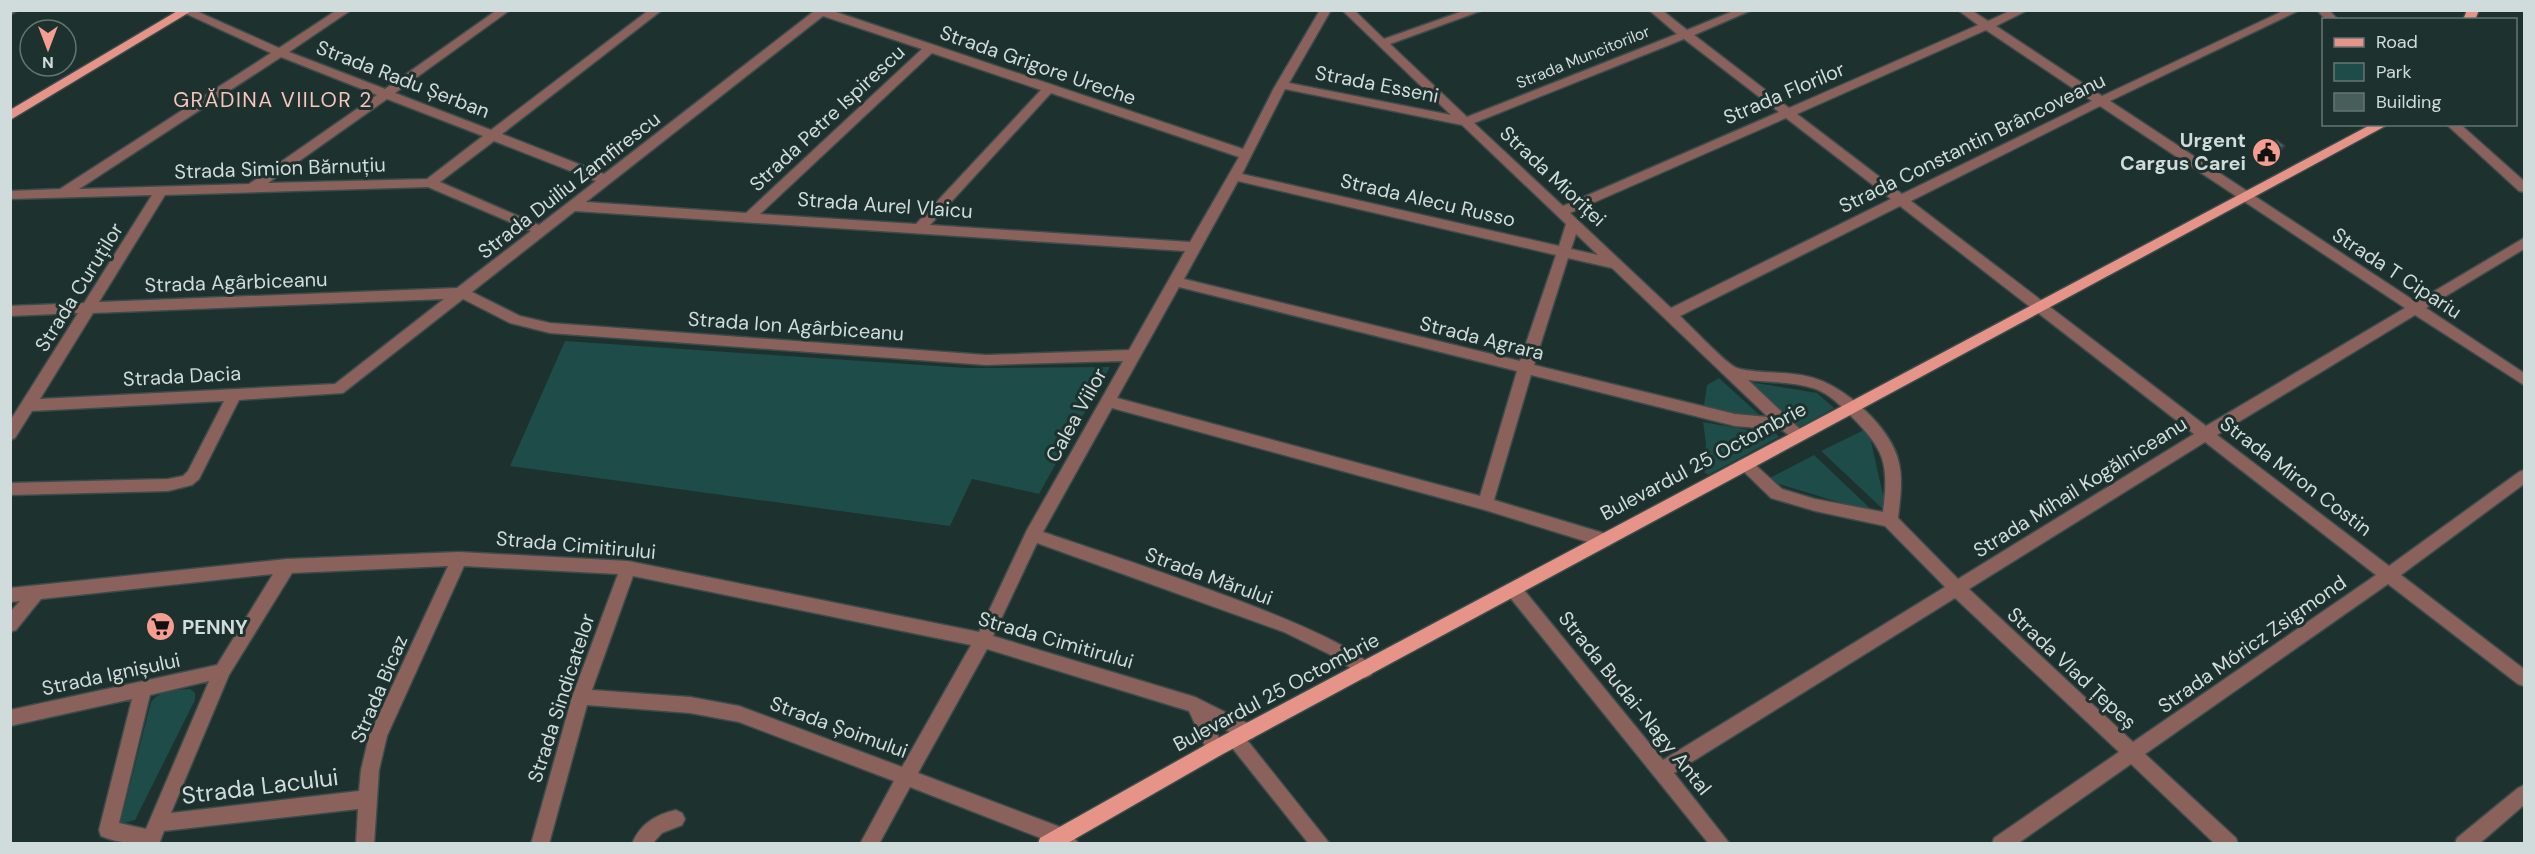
<svg xmlns="http://www.w3.org/2000/svg" width="2535" height="854" font-family="'DM Sans',sans-serif">
	<rect width="100%" height="100%" fill="#1d312f"/>
	<path fill="#1e4c48" d="M 565,341 L 966,368 L 1110,367 L 1039,494 L 972,479 L 950,526 L 510,466 Z
		M 1719,378 L 1765,420 L 1703,412 L 1707,385 Z
		M 1744,381 L 1817,393 L 1834,408 L 1794,430 Z
		M 1703,422 L 1749,430 L 1774,431 L 1779,437 L 1708,475 L 1704,472 L 1706,444 Z
		M 1868,428 L 1887,513 L 1821,451 Z
		M 1814,455 L 1875,513 L 1766,480 Z
		M 190,689 L 195,693 L 195,700 L 135,820 L 120,824 L 151,702 C 160,690 177,690 190,689 Z"/>
	<g fill="none" stroke-linecap="round" stroke-linejoin="round">
		<defs>
			<path id="minor" d="M 10,10 L 18,10 L 10,15 Z
				M 178,10 L 194,10 L 279,48 L 337,10 L 351,10 L 289,52 L 385,89 L 497,10 L 510,10 L 395,93 L 491,130 L 649,10 L 662,10 L 502,134 L 604,174 L 813,12 L 812,10 L 830,10 L 1243,149 L 1274,88 L 1320,10 L 1331,10 L 1289,83 L 1451,115 L 1342,10 L 1354,10 L 1384,39 L 1466,10 L 1483,10 L 1390,44 L 1467,117 L 1677,34 L 1649,10 L 1662,10 L 1687,30 L 1736,10 L 1752,10 L 1694,35 L 1789,108 L 1978,25 L 1958,10 L 1971,10 L 1988,21 L 2012,10 L 2028,10 L 1996,26 L 2102,96 L 2285,10 L 2300,10 L 2110,101 L 2416,302 L 2524,238 L 2524,249 L 2426,308 L 2524,373 L 2524,385 L 2415,315 L 2217,435 L 2389,566 L 2519,472 L 2524,470 L 2524,484 L 2401,575 L 2524,669 L 2524,686 L 2518,684 L 2388,584 L 2145,754 L 2236,838 L 2238,844 L 2215,844 L 2131,764 L 2017,844 L 1992,844 L 1994,838 L 2119,752 L 1955,598 L 1674,773 L 1730,844 L 1709,844 L 1508,595 L 1506,590 L 1508,585 L 1514,583 L 1520,585 L 1663,760 L 1945,587 L 1885,526 L 1815,511 L 1771,498 L 1740,468 L 1737,464 L 1740,460 L 1750,460 L 1782,489 L 1815,499 L 1883,512 C 1889,462 1885,450 1849,414 C 1840,405 1829,394 1816,389 C 1795,382 1770,382 1748,380 L 1803,432 L 1806,436 L 1803,440 L 1798,442 L 1782,430 L 1735,426 L 1531,375 L 1494,500 L 1610,535 L 1612,540 L 1610,545 L 1604,547 L 1485,510 L 1112,408 L 1043,532 C 1095,550 1356,633 1374,670 L 1371,675 L 1365,678 L 1333,656 L 1284,632 L 1037,543 L 993,636 L 1195,697 L 1253,726 L 1256,732 L 1253,738 L 1247,740 L 1330,844 L 1309,844 L 1229,744 L 1226,738 L 1230,732 L 1212,723 L 1224,749 L 1221,755 L 1215,757 L 1209,755 L 1189,711 L 987,649 L 918,773 L 1068,830 L 1079,844 L 1056,844 L 910,787 L 879,844 L 860,844 L 894,781 L 739,722 L 690,713 L 587,705 L 549,844 L 531,844 L 572,697 L 618,574 L 464,566 L 387,736 L 379,770 L 374,844 L 356,844 L 358,809 L 164,831 L 159,844 C 139,844 120,844 101,836 L 99,830 L 132,699 L 10,726 L 10,710 L 217,665 L 273,574 L 41,599 L 16,630 L 10,632 L 10,612 L 20,601 L 10,602 L 10,588 L 287,559 L 459,552 L 628,561 L 979,632 L 1027,530 L 1123,361 L 986,365 L 550,333 L 510,323 L 463,299 L 343,393 L 239,400 L 199,479 L 192,485 L 168,491 L 10,495 L 10,483 L 168,479 L 183,476 L 188,471 L 224,401 L 32,411 L 15,438 L 10,440 L 10,421 L 78,313 L 10,316 L 10,306 L 84,303 L 152,195 L 10,199 L 10,191 L 60,189 L 271,53 ZM 823,16 L 922,49 L 746,213 L 586,202 ZM 1986,30 L 2092,101 L 1902,194 L 1797,114 ZM 1684,39 L 1779,112 L 1563,206 L 1474,123 ZM 932,53 L 1041,90 L 916,224 L 760,214 ZM 281,57 L 377,95 L 249,184 L 79,189 ZM 1285,89 L 1462,125 L 1566,224 L 1559,246 L 1242,174 ZM 1051,93 L 1239,157 L 1190,242 L 930,225 ZM 387,99 L 483,136 L 427,179 L 268,183 ZM 2100,106 L 2405,308 L 2206,426 L 1911,201 ZM 1786,118 L 1891,199 L 1671,308 L 1570,213 ZM 494,141 L 596,181 L 539,225 L 440,182 ZM 1238,181 L 1556,255 L 1520,361 L 1184,279 ZM 428,187 L 531,231 L 457,288 L 99,302 L 165,195 ZM 1900,206 L 2194,434 L 1958,579 L 1898,518 C 1900,500 1903,481 1899,463 C 1892,428 1844,385 1810,377 C 1788,371 1757,374 1737,368 C 1727,365 1690,325 1680,316 ZM 575,211 L 1185,251 L 1129,350 L 986,355 L 550,323 L 520,316 L 472,292 ZM 1576,234 L 1598,255 L 1571,249 ZM 1568,258 L 1612,268 L 1768,417 L 1735,414 L 1534,365 ZM 1179,287 L 1517,371 L 1480,496 L 1117,398 ZM 444,299 L 335,384 L 40,399 L 93,313 ZM 2205,442 L 2376,575 L 2133,742 L 1969,589 ZM 448,566 L 369,736 L 361,770 L 359,791 L 171,813 L 229,675 L 292,573 ZM 633,576 L 971,645 L 902,767 L 739,706 L 690,697 L 592,690 ZM 209,681 L 146,829 L 119,823 L 150,695 Z
				M 2317,10 L 2329,10 L 2338,20 L 2326,20 Z
				M 2446,124 L 2460,124 L 2524,181 L 2524,192 L 2519,191 Z
				M 2524,785 L 2524,805 L 2479,844 L 2455,844 L 2457,838 L 2518,788 Z
				M 676,810 L 682,813 L 685,819 L 682,825 L 662,833 L 652,844 L 632,844 C 640,824 655,815 676,810 Z"/>
			<path id="major" d="M 179,10 L 193,10 L 10,120 L 10,110 Z
				M 2467,10 L 2479,10 L 2475,20 L 2463,20 Z
				M 2372,124 L 2389,124 L 1221,755 L 1066,844 L 1038,844 L 1040,838 L 1209,743 Z"/>
		</defs>
		<use href="#minor" stroke="#3a4c4b" stroke-width="3"/>
		<use href="#major" stroke="#3a4c4b" stroke-width="3"/>
		<use href="#minor" fill="#8a615b" fill-rule="evenodd"/>
		<use href="#major" fill="#e69488" fill-rule="evenodd"/>
	</g>
	<path fill="#3e514e" d="M 2277,140 L 2279,155 L 2269,160 L 2260,155 L 2267,146 Z"/>
	<path fill="#324240" d="M 2285,146 L 2279,155 L 2269,160 L 2275,151 Z"/>
	<path fill="#485e5b" stroke="#324240" stroke-width="1.5" d="M 2277,140 L 2285,146 L 2275,151 L 2267,146 Z"/>
	<defs>
		<symbol id="civic-disc" viewBox="-11 -11 22 22"><circle r="9.5" fill="#f59d90" stroke="#1d312f"/><path d="M-.6-6.5H3V-4.5H.6V-3L4-1V1h2V6H-6V1h2V-1L-.6-3ZM-1.2 2.5V6h2.4V2.5Z" fill="#111"/></symbol>
		<symbol id="supermarket-disc" viewBox="-11 -11 22 22"><circle r="9.5" fill="#f59d90" stroke="#1d312f"/><path d="M-6-5.5h2.5l.6 2H6L4.5 2H-2.5L-4.4-4H-6ZM-1.5 3.2a1.3 1.3 0 1 0 .1 0ZM3 3.2a1.3 1.3 0 1 0 .1 0Z" fill="#111"/></symbol>
	</defs>
	<g fill-rule="evenodd">
		<use href="#civic-disc" x="2250" y="136" width="33" height="33"/>
		<use href="#supermarket-disc" x="144" y="610" width="33" height="33"/>
	</g>
	<g text-anchor="middle" dominant-baseline="central" stroke-width="6" stroke-linejoin="round" paint-order="stroke">
		<g font-size="16" fill="#d0dcdb" stroke="#1d312f">
			<text transform="translate(1583 57) rotate(-22)">Strada Muncitorilor</text>
		</g>
		<g font-size="20" fill="#d0dcdb" stroke="#1d312f">
			<text transform="translate(1038 65) rotate(19)">Strada Grigore Ureche</text>
			<text transform="translate(403 79) rotate(21)">Strada Radu Șerban</text>
			<text transform="translate(1377 84) rotate(11)">Strada Esseni</text>
			<text transform="translate(1784 93) rotate(-23)">Strada Florilor</text>
			<text transform="translate(827 118) rotate(-43)">Strada Petre Ispirescu</text>
			<text transform="translate(1972 143) rotate(-26)">Strada Constantin Brâncoveanu</text>
			<text transform="translate(280 168) rotate(-2)">Strada Simion Bărnuțiu</text>
			<text transform="translate(1553 176) rotate(43)">Strada Mioriței</text>
			<text transform="translate(569 185) rotate(-38)">Strada Duiliu Zamfirescu</text>
			<text transform="translate(1428 200) rotate(13)">Strada Alecu Russo</text>
			<text transform="translate(885 205) rotate(4)">Strada Aurel Vlaicu</text>
			<text transform="translate(2397 273) rotate(33)">Strada T Cipariu</text>
			<text transform="translate(236 282) rotate(-2)">Strada Agârbiceanu</text>
			<text transform="translate(79 287) rotate(-58)">Strada Curuților</text>
			<text transform="translate(796 326) rotate(4)">Strada Ion Agârbiceanu</text>
			<text transform="translate(1482 338) rotate(14)">Strada Agrara</text>
			<text transform="translate(182 376) rotate(-3)">Strada Dacia</text>
			<text transform="translate(1076 415) rotate(-61)">Calea Viilor</text>
			<text transform="translate(1703 461) rotate(-28)">Bulevardul 25 Octombrie</text>
			<text transform="translate(2296 476) rotate(37)">Strada Miron Costin</text>
			<text transform="translate(2080 487) rotate(-32)">Strada Mihail Kogălniceanu</text>
			<text transform="translate(576 545) rotate(5)">Strada Cimitirului</text>
			<text transform="translate(1209 576) rotate(20)">Strada Mărului</text>
			<text transform="translate(1056 640) rotate(16)">Strada Cimitirului</text>
			<text transform="translate(2252 644) rotate(-35)">Strada Móricz Zsigmond</text>
			<text transform="translate(2072 668) rotate(43)">Strada Vlad Țepeș</text>
			<text transform="translate(111 674) rotate(-12)">Strada Ignișului</text>
			<text transform="translate(379 689) rotate(-67)">Strada Bicaz</text>
			<text transform="translate(1276 692) rotate(-28)">Bulevardul 25 Octombrie</text>
			<text transform="translate(561 698) rotate(-72)">Strada Sindicatelor</text>
			<text transform="translate(1635 703) rotate(51)">Strada Budai-Nagy Antal</text>
			<text transform="translate(839 727) rotate(20)">Strada Șoimului</text>
		</g>
		<g font-size="20" font-weight="bold" fill="#d0dcdb" stroke="#1d312f" text-anchor="end">
			<text x="2246" y="140">Urgent<tspan x="2246" dy="23">Cargus Carei</tspan></text>
			<text x="182" y="627" text-anchor="start">PENNY</text>
		</g>
		<g font-size="21" letter-spacing="1.5" fill="#f8c5bd" stroke="#1d312f">
			<text x="273" y="100">GRĂDINA VIILOR 2</text>
		</g>
		<g font-size="24" fill="#d0dcdb" stroke="#1d312f">
			<text transform="translate(260 786) rotate(-7)">Strada Lacului</text>
		</g>
	</g>
	<rect width="2535" height="854" fill="none" stroke="#d0dcdb" stroke-width="24"/>
	<rect x="2322" y="18" width="195" height="108" fill="#1d312f" stroke="#657574" stroke-width="1.5"/>
	<rect x="2334" y="38" width="30" height="9" fill="#e69488" stroke="#657574" stroke-width="1.5"/>
	<text x="2376" y="48" font-size="18" fill="#d0dcdb">Road</text>
	<rect x="2334" y="63" width="30" height="18" fill="#1e4c48" stroke="#657574" stroke-width="1.5"/>
	<text x="2376" y="78" font-size="18" fill="#d0dcdb">Park</text>
	<rect x="2334" y="93" width="30" height="18" fill="#485e5b" stroke="#657574" stroke-width="1.5"/>
	<text x="2376" y="108" font-size="18" fill="#d0dcdb">Building</text>
	<g transform="translate(48 48) rotate(180)"><circle r="28" fill="#1d312f" stroke="#657574" stroke-width="1.5"/>
	<path d="M0-4.5L10 22L0 15L-10 22Z" fill="#f59d90"/>
	<text y="-9" font-size="16" font-weight="bold" text-anchor="middle" fill="#d0dcdb">N</text>
	</g>
</svg>
